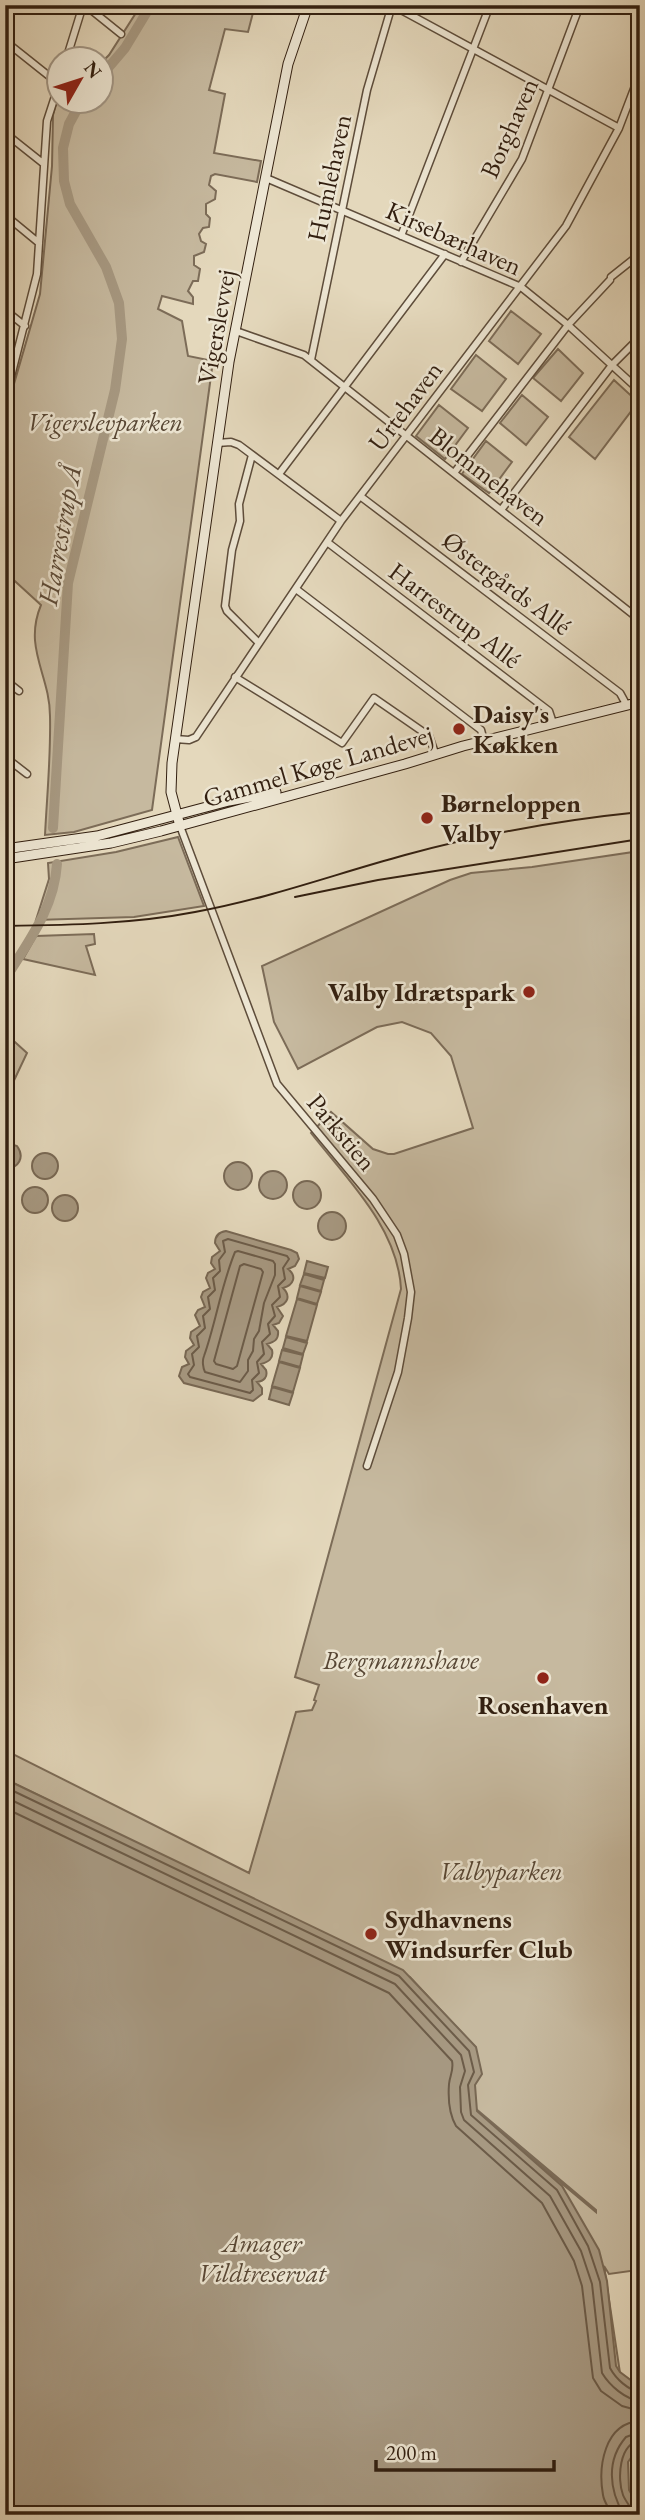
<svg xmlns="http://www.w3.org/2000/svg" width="645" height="2520" font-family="'EB Garamond',serif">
	<rect width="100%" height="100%" fill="#e4d8bc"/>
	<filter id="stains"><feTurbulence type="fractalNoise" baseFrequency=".00286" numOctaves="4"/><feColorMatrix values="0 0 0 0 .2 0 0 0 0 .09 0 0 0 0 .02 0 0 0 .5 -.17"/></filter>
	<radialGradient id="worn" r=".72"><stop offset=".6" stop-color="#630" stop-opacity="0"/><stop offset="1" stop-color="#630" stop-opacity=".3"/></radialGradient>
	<path fill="#c6b99f" stroke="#7c6c58" stroke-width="2" fill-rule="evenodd" d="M 141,5 L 255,5 L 248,32 L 225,29 L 209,90 L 225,94 L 214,153 L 261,161 L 257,182 L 215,174 L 211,176 L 209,185 L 216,191 L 215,199 L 206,204 L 206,214 L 210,218 L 209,227 L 203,228 L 199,234 L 201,241 L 206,244 L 204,252 L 194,256 L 194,265 L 200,269 L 198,281 L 193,281 L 188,291 L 193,297 L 193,304 L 162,296 L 158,309 L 182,321 L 188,356 L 213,361 L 152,810 L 74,832 L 45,835 C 47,795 51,755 50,716 C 50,675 23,648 41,605 L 5,572 L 5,415 L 40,294 L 52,166 L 53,115 L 59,93 L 60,102 L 102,102 L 102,62 L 109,55 Z
		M 511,311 L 541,334 L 518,364 L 489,341 Z
		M 558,349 L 583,373 L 561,401 L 533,378 Z
		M 476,355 L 506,379 L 482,411 L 451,389 Z
		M 614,380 L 638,402 L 595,459 L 569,437 Z
		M 522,395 L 548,417 L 526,445 L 500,423 Z
		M 439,405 L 468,428 L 445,459 L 416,436 Z
		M 486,441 L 512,462 L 489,493 L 462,474 Z
		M 178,837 L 204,906 L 134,917 L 36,920 L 49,879 L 48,863 L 116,852 Z
		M 640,851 L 640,2277 L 637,2270 L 609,2274 L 604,2266 L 620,2373 L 640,2389 L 640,2515 L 5,2515 L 5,1781 L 476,2048 L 410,1977 L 5,1779 L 5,1750 L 249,1873 L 296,1712 L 312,1710 L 316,1701 L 314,1700 L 319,1685 L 295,1677 L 401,1289 C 398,1228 347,1179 311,1133 L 331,1112 L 373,1149 L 388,1154 L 394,1154 L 473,1128 L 451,1056 L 431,1033 L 402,1022 L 377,1027 L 298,1069 L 274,1022 L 262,966 L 450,880 L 471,873 L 532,867 ZM 469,2103 L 596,2210 L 596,2212 L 468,2105 Z
		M 94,934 L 95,944 L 86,946 L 95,975 L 23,959 L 36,936 Z
		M 5,1033 L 27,1053 L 9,1091 L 5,1094 Z"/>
	<path fill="#a79982" stroke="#786854" stroke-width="2" d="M 5,1142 L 17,1146 C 25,1157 19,1169 5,1168 Z
		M32 1166a13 13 0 1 1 26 0a13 13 0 1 1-26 0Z
		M224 1176a14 14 0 1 1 28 0a14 14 0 1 1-28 0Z
		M259 1185a14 14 0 1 1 28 0a14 14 0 1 1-28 0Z
		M293 1195a14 14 0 1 1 28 0a14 14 0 1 1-28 0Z
		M22 1200a13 13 0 1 1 26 0a13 13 0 1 1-26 0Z
		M52 1208a13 13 0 1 1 26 0a13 13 0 1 1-26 0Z
		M318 1226a14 14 0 1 1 28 0a14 14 0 1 1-28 0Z
		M 226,1231 L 291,1250 L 297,1253 L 299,1259 L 295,1266 L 288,1269 C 297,1276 294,1285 283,1288 C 291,1296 288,1304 277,1307 L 283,1316 L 279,1323 L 273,1325 L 278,1331 C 279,1340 274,1342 267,1344 L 272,1350 C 274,1359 268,1362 261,1364 L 266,1370 C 268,1377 264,1381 257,1382 L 262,1388 L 262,1394 L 253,1401 L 184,1383 L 179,1376 L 182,1367 L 189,1364 L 185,1357 L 186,1351 L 194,1345 L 190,1338 L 191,1332 L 200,1326 L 195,1315 L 198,1310 L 205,1307 L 201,1297 L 203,1292 L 210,1288 L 206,1278 L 208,1273 L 215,1269 L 211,1263 L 212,1257 L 220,1251 L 215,1243 C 215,1236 219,1232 226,1231 Z
		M 307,1261 L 328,1267 L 325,1278 L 304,1273 Z
		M 304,1274 L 324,1280 L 321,1291 L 300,1285 Z
		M 300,1286 L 321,1292 L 317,1304 L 297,1298 Z
		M 297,1299 L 317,1305 L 307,1341 L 286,1336 Z
		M 286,1337 L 307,1343 L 303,1354 L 283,1348 Z
		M 282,1350 L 303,1355 L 300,1367 L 279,1361 Z
		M 279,1362 L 300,1368 L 293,1392 L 272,1386 Z
		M 272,1387 L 293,1393 L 289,1405 L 269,1399 Z
		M 5,1779 L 403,1970 L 476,2047 L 482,2074 L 475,2085 L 477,2111 L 562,2186 L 599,2250 L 607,2281 L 616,2366 L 620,2372 L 640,2387 L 640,2445 L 628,2462 L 629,2490 L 640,2509 L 640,2515 L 5,2515 Z"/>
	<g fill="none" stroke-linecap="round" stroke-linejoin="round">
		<path stroke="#6c5c49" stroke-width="2" d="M 228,1239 L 287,1256 L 289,1259 L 283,1268 L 285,1279 L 278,1286 L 280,1297 L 272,1305 L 275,1316 L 268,1324 L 270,1334 L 262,1342 L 264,1354 L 257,1362 L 259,1373 L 252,1380 L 253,1390 L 250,1393 L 190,1377 L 188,1374 L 194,1365 L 192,1354 L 199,1347 L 197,1336 L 205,1328 L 203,1316 L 210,1309 L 208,1297 L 215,1290 L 213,1278 L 220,1271 L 219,1260 L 225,1252 L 223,1241 Z
			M 238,1251 L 273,1261 L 275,1264 L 275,1275 L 264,1303 L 259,1331 L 254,1339 L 253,1351 L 248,1360 L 248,1371 L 240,1382 L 205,1372 C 203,1368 202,1361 204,1356 C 216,1322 221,1286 235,1252 Z
			M 244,1264 L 261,1269 L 263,1272 L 237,1366 L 233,1369 L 216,1364 L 214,1361 L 240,1266 Z
			M 5,1787 L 399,1976 L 469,2051 L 474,2072 L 468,2085 L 471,2115 L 557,2190 L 588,2246 L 600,2282 L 610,2368 C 616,2379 628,2390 640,2392
			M 5,1797 L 395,1984 L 461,2055 L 465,2071 L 460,2087 L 461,2112 L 464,2120 L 550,2196 L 581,2251 L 592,2284 L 602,2373 C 610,2386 625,2399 640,2401
			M 5,1808 L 389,1993 L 452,2061 C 454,2070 450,2075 449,2084 C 448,2098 449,2114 456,2126 L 542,2203 L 574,2261 L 582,2286 L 593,2378 L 601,2391 L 622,2406 L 640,2411
			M 640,2441 C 619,2443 617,2479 623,2495 C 625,2500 629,2505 632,2510 L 640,2512
			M 612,2515 C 609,2508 604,2502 603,2495 C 598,2467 604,2423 640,2421
			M 624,2515 C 609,2490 606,2460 626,2437 L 640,2432"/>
		<path stroke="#a79982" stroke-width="10" d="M 102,75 L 125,48 L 151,5
			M 53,828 L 68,583 L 115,390 L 122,339 L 119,303 L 106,267 L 70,204 L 64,181 L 63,148 L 69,124 L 81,102
			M 5,979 C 28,942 54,909 57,864"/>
		<defs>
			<path id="street" d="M 85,5 L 121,34
				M 392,5 L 619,128
				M 5,41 L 59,84
				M 66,60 L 83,5
				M 5,133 L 44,164
				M 266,178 L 521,287 L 568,325 L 640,391
				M 5,215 L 39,243
				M 401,236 L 490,5
				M 461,262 L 522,159 L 580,5
				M 611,277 L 640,254
				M 5,310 L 25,326
				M 236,331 L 304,355 L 640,620
				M 311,360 L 367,90 L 392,5
				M 5,400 L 37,274 L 47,121 L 60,81
				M 217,443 L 231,442 L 239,445 L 341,521
				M 252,455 L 239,504 L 240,521 L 232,550 L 225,606 L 227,611 L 259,643
				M 454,473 L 568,325 L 610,280
				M 279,474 L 445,254
				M 360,496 L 620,693 L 626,704
				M 501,510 L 612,365 L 640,337
				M 327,542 L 549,711 L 553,723
				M 296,589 L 481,730 L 484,741
				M 5,606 L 8,608
				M 235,677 L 342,743 L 374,698 L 429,736 L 434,750
				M 5,680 L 19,691
				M 175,739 L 189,740 L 196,737 L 341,521 L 566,226 L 619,128 L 640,73
				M 5,757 L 27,774
				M 180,826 L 277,1084 L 373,1199 L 397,1235 L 404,1254 L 411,1292 L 408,1318 L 398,1372 L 367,1466"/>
			<path id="secondary" d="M 180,826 L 171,792 L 172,763 L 229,362 L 288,64 L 308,5
				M 5,849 L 97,836 L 229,801 L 276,792
				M 5,859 L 111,843 L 161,831 L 405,764 L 463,746 L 640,702"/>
		</defs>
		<use href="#street" stroke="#5e4d3b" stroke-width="9"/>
		<use href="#secondary" stroke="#321f10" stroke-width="11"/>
		<use href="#street" stroke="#ede6d3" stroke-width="6"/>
		<use href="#secondary" stroke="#ede6d3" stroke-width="9"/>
		<path stroke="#321f10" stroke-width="2" d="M 295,897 L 378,880 L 640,839
			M 5,926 C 69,925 133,924 195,912 C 267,899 335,874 405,855 C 482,834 561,820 640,812"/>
	</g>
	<g fill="#8f2418" stroke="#ede6d3" stroke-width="2.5">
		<circle cx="459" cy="729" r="7"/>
		<circle cx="427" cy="818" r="7"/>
		<circle cx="529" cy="992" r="7"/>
		<circle cx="543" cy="1678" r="7"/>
		<circle cx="371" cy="1934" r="7"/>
	</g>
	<g text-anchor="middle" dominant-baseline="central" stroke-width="5" stroke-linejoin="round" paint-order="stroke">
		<g font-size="26" fill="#321f10" stroke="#ede6d3">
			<text transform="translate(509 128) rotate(-66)">Borghaven</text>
			<text transform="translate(329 178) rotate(-78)">Humlehaven</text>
			<text transform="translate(454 238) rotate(24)">Kirsebærhaven</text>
			<text transform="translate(216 327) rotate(-80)">Vigerslevvej</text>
			<text transform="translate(405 406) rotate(-53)">Urtehaven</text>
			<text transform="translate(489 476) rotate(38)">Blommehaven</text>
			<text transform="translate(507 583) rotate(37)">Østergårds Allé</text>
			<text transform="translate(455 615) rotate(37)">Harrestrup Allé</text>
			<text transform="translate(318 766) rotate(-16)">Gammel Køge Landevej</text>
			<text transform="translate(342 1132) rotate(50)">Parkstien</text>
		</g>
		<g font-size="26" font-style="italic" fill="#574634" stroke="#ede6d3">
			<text x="105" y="422">Vigerslevparken</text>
			<text x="401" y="1660">Bergmannshave</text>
			<text x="501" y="1871">Valbyparken</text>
			<text x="262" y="2243">Amager<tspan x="262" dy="30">Vildtreservat</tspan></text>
		</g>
		<g font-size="26" font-weight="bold" fill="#321f10" stroke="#ede6d3" text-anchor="start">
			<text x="473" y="714">Daisy's<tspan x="473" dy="30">Køkken</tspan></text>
			<text x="441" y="803">Børneloppen<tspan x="441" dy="30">Valby</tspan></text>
			<text x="515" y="992" text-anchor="end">Valby Idrætspark</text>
			<text x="543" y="1705" text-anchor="middle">Rosenhaven</text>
			<text x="385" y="1919">Sydhavnens<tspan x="385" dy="30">Windsurfer Club</tspan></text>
		</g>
		<g font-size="28" font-style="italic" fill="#5b4a38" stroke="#ede6d3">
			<text transform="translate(59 535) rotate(-80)">Harrestrup Å</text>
		</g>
	</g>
	<rect width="645" height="2520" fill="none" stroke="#e4d8bc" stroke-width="28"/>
	<rect x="7" y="7" width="631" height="2506" fill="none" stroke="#321f10" stroke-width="3.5"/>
	<rect x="14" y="14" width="617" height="2492" fill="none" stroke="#321f10" stroke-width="2"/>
	<g transform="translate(80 80) rotate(51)"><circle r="33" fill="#ede6d3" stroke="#a29685" stroke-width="2"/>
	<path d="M0-5L12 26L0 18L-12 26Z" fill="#8f2418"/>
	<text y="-10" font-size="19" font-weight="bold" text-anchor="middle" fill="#321f10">N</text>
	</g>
	<path d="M376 2460v10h178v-10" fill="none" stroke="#321f10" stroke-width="3.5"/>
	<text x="386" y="2460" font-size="21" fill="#321f10" stroke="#ede6d3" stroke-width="5" paint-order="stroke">200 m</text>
	<rect width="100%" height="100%" filter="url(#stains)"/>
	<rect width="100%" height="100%" fill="url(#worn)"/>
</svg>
